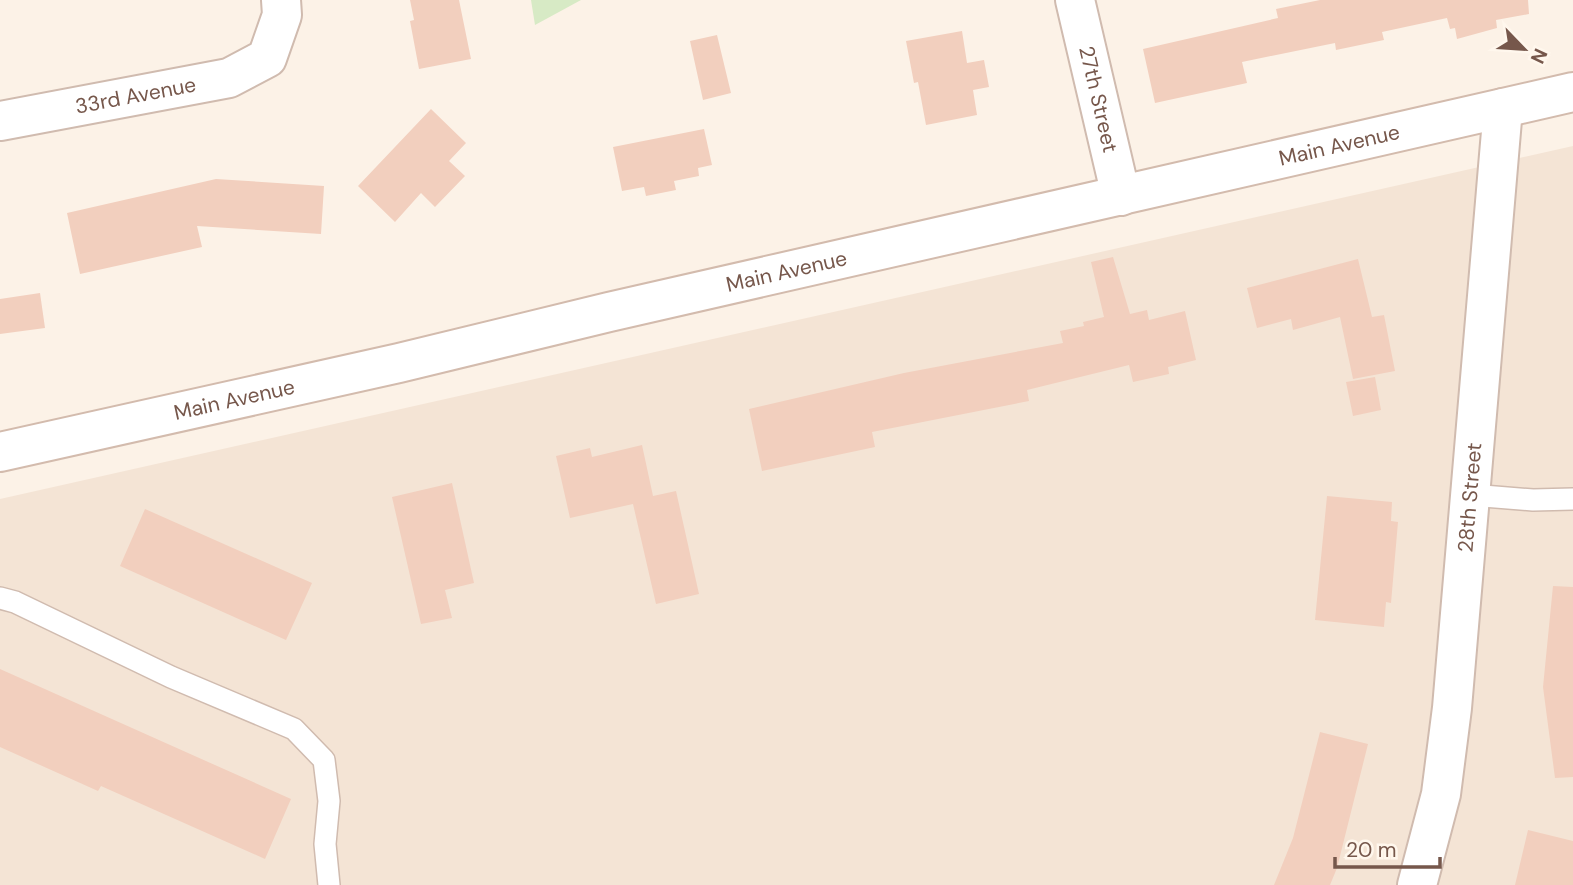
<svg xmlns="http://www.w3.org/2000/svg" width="1573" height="885" font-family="'DM Sans',sans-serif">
	<rect width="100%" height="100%" fill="#fcf2e7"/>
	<path fill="#f4e4d5" d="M 1573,146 L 1573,885 L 0,885 L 0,499 Z"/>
	<path fill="#d7eac5" d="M 531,0 L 581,0 L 535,25 Z"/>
	<path fill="#f2cfbe" d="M 410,0 L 459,0 L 471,59 L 419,69 L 410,21 L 414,20 Z
		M 1320,0 L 1528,0 L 1529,14 L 1496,20 L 1497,28 L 1457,39 L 1455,28 L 1450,29 L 1447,18 L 1382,32 L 1384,40 L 1336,50 L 1335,43 L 1242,62 L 1247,83 L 1155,103 L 1143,49 L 1278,18 L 1276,9 Z
		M 962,31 L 967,63 L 984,60 L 989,87 L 973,90 L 977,115 L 926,125 L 918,82 L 914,83 L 906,41 Z
		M 717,35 L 731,93 L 703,100 L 690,41 Z
		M 431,109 L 466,143 L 449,161 L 465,176 L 435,207 L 421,193 L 395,222 L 358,186 Z
		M 704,129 L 712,165 L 698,168 L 699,176 L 674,181 L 676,190 L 646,196 L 644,187 L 622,191 L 613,147 Z
		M 216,179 L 324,186 L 321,234 L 197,226 L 202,247 L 80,274 L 67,213 Z
		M 1113,257 L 1130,314 L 1147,310 L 1149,320 L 1185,311 L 1196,360 L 1168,367 L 1169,374 L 1133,382 L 1129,365 L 1027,390 L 1029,401 L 872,432 L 875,447 L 762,471 L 749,409 L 904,373 L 1063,343 L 1060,331 L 1084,326 L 1083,322 L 1104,317 L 1091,262 Z
		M 1358,259 L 1372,317 L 1384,315 L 1395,371 L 1353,379 L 1340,317 L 1293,330 L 1291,319 L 1257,328 L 1247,288 Z
		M 40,293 L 45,328 L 0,334 L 0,299 Z
		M 1375,377 L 1381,410 L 1353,416 L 1346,382 Z
		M 642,445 L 653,496 L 676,491 L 699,594 L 656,604 L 633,504 L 570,518 L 556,456 L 590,448 L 592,457 Z
		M 452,483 L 474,583 L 445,590 L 452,618 L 421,624 L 392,497 Z
		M 1327,496 L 1392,502 L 1391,521 L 1398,522 L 1391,603 L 1386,602 L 1384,627 L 1315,620 Z
		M 145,509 L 312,583 L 286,640 L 120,566 Z
		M 1553,586 L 1573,587 L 1573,777 L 1555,778 L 1543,687 Z
		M 0,669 L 291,799 L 265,859 L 101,786 L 98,791 L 0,747 Z
		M 1320,732 L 1368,744 L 1337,868 L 1330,885 L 1274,885 L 1293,838 Z
		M 1528,830 L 1573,841 L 1573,885 L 1515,885 Z"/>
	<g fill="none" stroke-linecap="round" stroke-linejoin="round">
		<defs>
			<path id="service" d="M 1471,495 L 1533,500 L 1573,499
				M 0,598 L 15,602 L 171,677 L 294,729 L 324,760 L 329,801 L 325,844 L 329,885"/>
			<g id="minor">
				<path id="s1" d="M 1075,0 L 1121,196"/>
				<path id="s2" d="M 0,121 L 229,78 L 267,58 L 282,15 L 281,0"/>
				<path id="s3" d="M 1417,885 L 1441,794 L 1452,708 L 1503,108"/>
			</g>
			<g id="secondary">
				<path id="s4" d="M 0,452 L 399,363 L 609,312 L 1573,92"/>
			</g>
		</defs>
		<use href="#service" stroke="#d0bbaf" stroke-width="24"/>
		<use href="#minor" stroke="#d0bbaf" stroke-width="42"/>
		<use href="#secondary" stroke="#d3bbad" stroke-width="42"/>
		<use href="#service" stroke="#fff" stroke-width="21"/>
		<use href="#minor" stroke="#fff" stroke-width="38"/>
		<use href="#secondary" stroke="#fff" stroke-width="38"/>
	</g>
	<g text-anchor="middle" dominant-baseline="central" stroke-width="5" stroke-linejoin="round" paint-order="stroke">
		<g font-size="21" fill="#76574b" stroke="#fff7ed">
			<text stroke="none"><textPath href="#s2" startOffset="138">33rd Avenue</textPath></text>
			<text stroke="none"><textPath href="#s1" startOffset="102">27th Street</textPath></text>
			<text stroke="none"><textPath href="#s4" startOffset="1374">Main Avenue</textPath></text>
			<text stroke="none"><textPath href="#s4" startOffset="807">Main Avenue</textPath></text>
			<text stroke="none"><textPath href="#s4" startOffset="240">Main Avenue</textPath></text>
			<text stroke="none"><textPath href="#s3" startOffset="392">28th Street</textPath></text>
		</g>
	</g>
	<g transform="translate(1524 49) rotate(115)" stroke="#fff7ed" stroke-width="5" paint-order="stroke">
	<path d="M0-5L12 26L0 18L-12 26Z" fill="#76574b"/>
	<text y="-10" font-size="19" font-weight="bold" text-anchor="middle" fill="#76574b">N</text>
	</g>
	<path d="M1335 857v10h105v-10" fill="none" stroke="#76574b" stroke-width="3.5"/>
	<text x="1346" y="857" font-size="21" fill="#76574b" stroke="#fff7ed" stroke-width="5" paint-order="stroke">20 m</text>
</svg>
